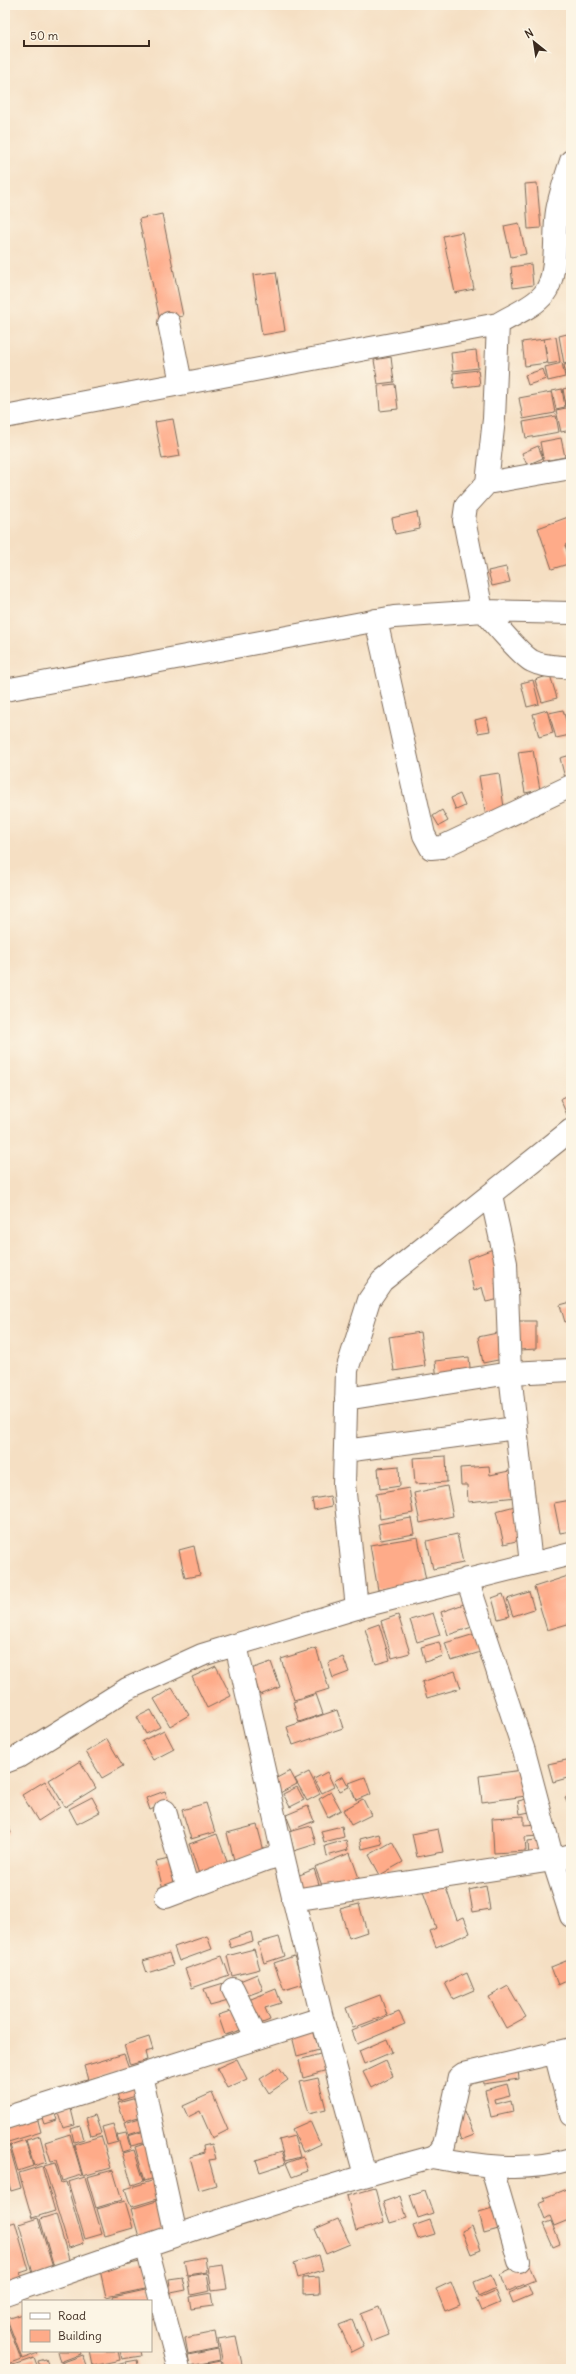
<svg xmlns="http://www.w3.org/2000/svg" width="576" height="2374" font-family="Delius,sans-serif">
	<rect width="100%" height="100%" fill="#fcf5e5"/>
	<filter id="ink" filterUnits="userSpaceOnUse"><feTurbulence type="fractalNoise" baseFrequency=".025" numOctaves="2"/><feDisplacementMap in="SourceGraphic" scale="8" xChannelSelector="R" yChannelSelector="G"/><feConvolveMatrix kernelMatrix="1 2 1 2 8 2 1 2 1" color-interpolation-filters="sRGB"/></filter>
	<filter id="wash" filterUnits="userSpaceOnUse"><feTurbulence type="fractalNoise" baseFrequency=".012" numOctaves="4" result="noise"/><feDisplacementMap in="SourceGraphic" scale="16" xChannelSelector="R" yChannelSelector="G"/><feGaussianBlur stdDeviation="0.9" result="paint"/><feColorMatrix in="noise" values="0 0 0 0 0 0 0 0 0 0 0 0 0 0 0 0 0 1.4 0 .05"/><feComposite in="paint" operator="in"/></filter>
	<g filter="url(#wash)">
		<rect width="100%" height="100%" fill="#f5dfc3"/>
		<g id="blocks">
			<path fill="#feab89" d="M 537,183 L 541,228 L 528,229 L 525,184 Z
				M 162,214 L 183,316 L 160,321 L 139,219 Z
				M 519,223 L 526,254 L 511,257 L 504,226 Z
				M 462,232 L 474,289 L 455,293 L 443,236 Z
				M 567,239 L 571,239 L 571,267 L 567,267 Z
				M 531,264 L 533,285 L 513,288 L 511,267 Z
				M 276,272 L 285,331 L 262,335 L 253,275 Z
				M 571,333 L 571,362 L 564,364 L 559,336 Z
				M 556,337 L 560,362 L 548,364 L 544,339 Z
				M 544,339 L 547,363 L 525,366 L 522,342 Z
				M 476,350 L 478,368 L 453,371 L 451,353 Z
				M 391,357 L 394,382 L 378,384 L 374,360 Z
				M 562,363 L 565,377 L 548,381 L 545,367 Z
				M 571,364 L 571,374 L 566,375 L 564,365 Z
				M 543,369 L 546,379 L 528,385 L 525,375 Z
				M 478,370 L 480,385 L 454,388 L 453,373 Z
				M 395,384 L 398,409 L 380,411 L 378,386 Z
				M 571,387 L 571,405 L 566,406 L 563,389 Z
				M 562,389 L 565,407 L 556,409 L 552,391 Z
				M 551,392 L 555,413 L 523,419 L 519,398 Z
				M 571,407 L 571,430 L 561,432 L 556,410 Z
				M 556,416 L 559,432 L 526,438 L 523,422 Z
				M 173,419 L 180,456 L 162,459 L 155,422 Z
				M 561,438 L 565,457 L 549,460 L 550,469 L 535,463 L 544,461 L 543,458 L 527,465 L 522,453 L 538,446 L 543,458 L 540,442 Z
				M 417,512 L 420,529 L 395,534 L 392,518 Z
				M 571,516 L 571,543 L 565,545 L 571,563 L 552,569 L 538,528 Z
				M 506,567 L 510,582 L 492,586 L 488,571 Z
				M 550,675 L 557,698 L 542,702 L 535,680 Z
				M 533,680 L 539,704 L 527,707 L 521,683 Z
				M 547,710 L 553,733 L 539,737 L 533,714 Z
				M 563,710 L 570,735 L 556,738 L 549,713 Z
				M 487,717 L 490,731 L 478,733 L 475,720 Z
				M 533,750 L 540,790 L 525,793 L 518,752 Z
				M 571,755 L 571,777 L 565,778 L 560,758 Z
				M 499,773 L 505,814 L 486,817 L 479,776 Z
				M 460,794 L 465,806 L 456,810 L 451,798 Z
				M 442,810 L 448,821 L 439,826 L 433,816 Z
				M 571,1094 L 571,1115 L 568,1117 L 560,1099 Z
				M 493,1249 L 500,1281 L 495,1283 L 500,1299 L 486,1302 L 482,1287 L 474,1291 L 467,1259 Z
				M 571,1302 L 571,1320 L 565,1322 L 560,1305 Z
				M 519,1321 L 536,1321 L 536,1349 L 520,1350 Z
				M 420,1332 L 425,1366 L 394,1371 L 389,1337 Z
				M 502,1332 L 508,1358 L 483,1363 L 478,1337 Z
				M 469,1357 L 471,1378 L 437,1381 L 435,1361 Z
				M 446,1456 L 447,1482 L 415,1484 L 413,1458 Z
				M 399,1466 L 400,1486 L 380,1489 L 378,1468 Z
				M 489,1466 L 490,1475 L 514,1470 L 517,1497 L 468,1502 L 467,1485 L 461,1485 L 460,1468 Z
				M 447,1486 L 453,1516 L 420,1523 L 414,1493 Z
				M 409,1488 L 413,1513 L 380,1519 L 376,1494 Z
				M 330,1496 L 332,1506 L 314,1510 L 312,1499 Z
				M 571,1500 L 571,1531 L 560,1533 L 554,1503 Z
				M 515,1506 L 524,1539 L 504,1544 L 496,1511 Z
				M 411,1518 L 414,1534 L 381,1540 L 378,1524 Z
				M 457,1534 L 463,1563 L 433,1569 L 427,1541 Z
				M 418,1537 L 426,1581 L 378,1590 L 370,1545 Z
				M 194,1546 L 200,1575 L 185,1578 L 179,1550 Z
				M 571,1575 L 571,1623 L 547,1630 L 534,1587 Z
				M 529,1592 L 534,1609 L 513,1616 L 507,1599 Z
				M 503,1594 L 510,1616 L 498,1619 L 492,1598 Z
				M 464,1604 L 472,1627 L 448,1635 L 441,1612 Z
				M 433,1613 L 440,1635 L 417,1642 L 410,1620 Z
				M 398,1615 L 410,1653 L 392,1658 L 381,1621 Z
				M 379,1624 L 390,1660 L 376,1664 L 365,1629 Z
				M 478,1633 L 484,1651 L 451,1661 L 445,1643 Z
				M 439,1642 L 443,1656 L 425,1662 L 421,1647 Z
				M 316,1648 L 329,1689 L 294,1700 L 281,1659 Z
				M 343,1657 L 349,1672 L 333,1678 L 328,1663 Z
				M 271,1662 L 280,1687 L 260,1695 L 251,1669 Z
				M 216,1666 L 231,1696 L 207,1708 L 192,1677 Z
				M 455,1671 L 461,1688 L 427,1698 L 422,1682 Z
				M 172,1688 L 189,1715 L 170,1726 L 154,1699 Z
				M 316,1694 L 323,1714 L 299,1722 L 293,1702 Z
				M 151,1710 L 160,1727 L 146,1734 L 137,1717 Z
				M 337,1710 L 343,1728 L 293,1745 L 287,1727 Z
				M 164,1730 L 174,1749 L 153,1760 L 142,1741 Z
				M 107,1739 L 123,1766 L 102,1778 L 86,1752 Z
				M 571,1759 L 571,1777 L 553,1782 L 548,1764 Z
				M 80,1761 L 96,1788 L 65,1807 L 49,1780 Z
				M 522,1770 L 526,1796 L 482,1802 L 479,1776 Z
				M 290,1771 L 297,1784 L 278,1794 L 271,1781 Z
				M 309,1772 L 320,1794 L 307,1801 L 295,1779 Z
				M 327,1772 L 334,1787 L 322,1793 L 314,1779 Z
				M 343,1776 L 349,1787 L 340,1791 L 334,1781 Z
				M 365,1777 L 371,1794 L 356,1800 L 349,1783 Z
				M 45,1781 L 60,1807 L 38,1821 L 22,1795 Z
				M 297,1787 L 304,1800 L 290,1807 L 283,1794 Z
				M 165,1791 L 169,1802 L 150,1810 L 146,1798 Z
				M 331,1792 L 341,1810 L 328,1817 L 319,1799 Z
				M 571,1795 L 571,1811 L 565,1798 Z
				M 92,1797 L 100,1812 L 77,1824 L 69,1809 Z
				M 531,1798 L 534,1811 L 520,1814 L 518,1801 Z
				M 363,1799 L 371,1815 L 351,1825 L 343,1810 Z
				M 206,1803 L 215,1832 L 191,1839 L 182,1810 Z
				M 308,1806 L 314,1821 L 292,1830 L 286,1815 Z
				M 524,1816 L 524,1825 L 538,1824 L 539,1836 L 525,1837 L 526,1851 L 494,1853 L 492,1818 Z
				M 5,1818 L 11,1833 L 5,1835 Z
				M 257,1825 L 264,1851 L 234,1860 L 227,1833 Z
				M 311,1826 L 316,1844 L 294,1851 L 289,1832 Z
				M 342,1826 L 344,1837 L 324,1842 L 321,1831 Z
				M 438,1829 L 443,1852 L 417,1857 L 412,1834 Z
				M 217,1834 L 230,1870 L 201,1880 L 189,1844 Z
				M 379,1834 L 382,1844 L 362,1849 L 360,1839 Z
				M 543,1839 L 544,1857 L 529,1858 L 528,1841 Z
				M 346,1840 L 348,1850 L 327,1856 L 325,1846 Z
				M 392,1842 L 403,1862 L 380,1875 L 369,1855 Z
				M 350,1853 L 359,1878 L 324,1891 L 315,1867 Z
				M 173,1858 L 179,1885 L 163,1889 L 156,1862 Z
				M 314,1869 L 319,1884 L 300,1891 L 295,1877 Z
				M 444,1882 L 457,1920 L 464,1917 L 470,1933 L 436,1947 L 430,1931 L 436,1928 L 422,1889 Z
				M 486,1886 L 490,1909 L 473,1912 L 469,1890 Z
				M 359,1904 L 367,1932 L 349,1938 L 340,1909 Z
				M 251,1932 L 253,1941 L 231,1948 L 228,1940 Z
				M 207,1936 L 212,1949 L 179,1961 L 174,1947 Z
				M 279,1937 L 285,1956 L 264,1963 L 258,1943 Z
				M 254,1949 L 260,1969 L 232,1976 L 227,1956 Z
				M 169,1953 L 173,1965 L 147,1973 L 143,1961 Z
				M 222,1956 L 229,1975 L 192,1988 L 185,1969 Z
				M 294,1956 L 304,1984 L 284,1990 L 274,1963 Z
				M 571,1959 L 571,1979 L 558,1985 L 551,1967 Z
				M 467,1973 L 474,1990 L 453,1999 L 445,1983 Z
				M 257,1974 L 263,1990 L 241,1998 L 235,1983 Z
				M 227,1982 L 232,2000 L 210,2006 L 204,1989 Z
				M 508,1986 L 526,2017 L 506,2028 L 489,1997 Z
				M 276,1989 L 281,2003 L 265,2008 L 270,2020 L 255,2026 L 246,2001 Z
				M 380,1995 L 387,2015 L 353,2028 L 346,2008 Z
				M 240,2008 L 247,2028 L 225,2035 L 218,2015 Z
				M 399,2012 L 405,2024 L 357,2044 L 352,2031 Z
				M 313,2030 L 319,2050 L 297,2056 L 292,2036 Z
				M 149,2037 L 153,2050 L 145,2052 L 147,2060 L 130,2065 L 124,2045 Z
				M 387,2039 L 392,2052 L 364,2064 L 359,2051 Z
				M 327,2052 L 331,2070 L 303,2078 L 299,2060 Z
				M 124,2054 L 129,2068 L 88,2080 L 84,2066 Z
				M 237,2059 L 247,2079 L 227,2088 L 217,2068 Z
				M 386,2061 L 393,2076 L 371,2088 L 363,2072 Z
				M 279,2067 L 288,2080 L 269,2093 L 260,2079 Z
				M 518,2070 L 519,2079 L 483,2084 L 482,2075 Z
				M 318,2078 L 326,2109 L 309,2113 L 300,2082 Z
				M 135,2080 L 139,2095 L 119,2101 L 115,2086 Z
				M 507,2084 L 510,2095 L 494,2099 L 495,2104 L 511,2100 L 513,2112 L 491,2117 L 485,2090 Z
				M 212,2093 L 228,2130 L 212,2138 L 200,2111 L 188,2117 L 183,2106 Z
				M 140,2097 L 146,2115 L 124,2121 L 118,2103 Z
				M 70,2105 L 75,2125 L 63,2128 L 57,2109 Z
				M 53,2108 L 57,2120 L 44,2124 L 40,2112 Z
				M 464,2111 L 474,2135 L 461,2140 L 451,2116 Z
				M 36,2113 L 41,2132 L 5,2143 L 5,2122 Z
				M 95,2115 L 101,2133 L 91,2136 L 86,2118 Z
				M 146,2116 L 150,2128 L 128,2135 L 124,2123 Z
				M 310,2121 L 320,2144 L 303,2152 L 292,2129 Z
				M 113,2124 L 118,2142 L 107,2145 L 102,2127 Z
				M 80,2126 L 84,2139 L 74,2142 L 71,2129 Z
				M 148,2130 L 151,2141 L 131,2146 L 128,2136 Z
				M 126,2133 L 131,2149 L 122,2152 L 117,2135 Z
				M 70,2134 L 82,2175 L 62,2181 L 56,2160 L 51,2161 L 45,2142 Z
				M 40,2136 L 47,2162 L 34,2166 L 26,2140 Z
				M 101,2136 L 111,2168 L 83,2176 L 74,2144 Z
				M 294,2136 L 300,2157 L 285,2161 L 279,2140 Z
				M 25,2140 L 33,2166 L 18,2171 L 10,2145 Z
				M 151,2142 L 161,2176 L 145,2181 L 135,2147 Z
				M 212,2144 L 216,2159 L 209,2160 L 216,2185 L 199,2190 L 190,2157 L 204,2153 L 203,2146 Z
				M 9,2145 L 21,2188 L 11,2191 L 5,2170 L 5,2146 Z
				M 134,2150 L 144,2181 L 132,2185 L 122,2153 Z
				M 281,2152 L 285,2164 L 260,2172 L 256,2160 Z
				M 303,2157 L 308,2171 L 292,2177 L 286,2163 Z
				M 55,2163 L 61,2183 L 66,2182 L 84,2243 L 69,2248 L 44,2166 Z
				M 42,2166 L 55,2211 L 32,2218 L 19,2173 Z
				M 113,2170 L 122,2200 L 96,2208 L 87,2177 Z
				M 85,2177 L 102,2234 L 85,2239 L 68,2182 Z
				M 155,2180 L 161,2198 L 131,2207 L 125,2189 Z
				M 571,2187 L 571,2219 L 554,2226 L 550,2216 L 545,2219 L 539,2204 L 546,2201 L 544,2198 Z
				M 375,2188 L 384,2223 L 356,2231 L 347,2196 Z
				M 425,2190 L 433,2213 L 418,2218 L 410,2195 Z
				M 400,2196 L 407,2218 L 390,2223 L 383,2202 Z
				M 160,2200 L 169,2228 L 139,2237 L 131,2209 Z
				M 125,2201 L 133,2228 L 105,2236 L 97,2209 Z
				M 496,2207 L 502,2228 L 484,2233 L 479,2212 Z
				M 56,2214 L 70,2263 L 54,2268 L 40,2219 Z
				M 38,2218 L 54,2271 L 34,2277 L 19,2224 Z
				M 338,2219 L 350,2244 L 326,2254 L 315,2229 Z
				M 430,2220 L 435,2234 L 418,2239 L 413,2226 Z
				M 551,2221 L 560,2244 L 553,2247 L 543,2224 Z
				M 15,2222 L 29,2270 L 20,2273 L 22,2281 L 10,2285 L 8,2277 L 5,2278 L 5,2225 Z
				M 472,2226 L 481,2250 L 471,2254 L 462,2231 Z
				M 319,2255 L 323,2270 L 298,2278 L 294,2263 Z
				M 205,2257 L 207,2272 L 187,2275 L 184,2261 Z
				M 145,2261 L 150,2288 L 106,2297 L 100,2270 Z
				M 528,2262 L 535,2280 L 506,2292 L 500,2275 Z
				M 223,2265 L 227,2289 L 212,2291 L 208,2267 Z
				M 207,2273 L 210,2291 L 191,2295 L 188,2276 Z
				M 491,2275 L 496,2288 L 479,2296 L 474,2282 Z
				M 183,2277 L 186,2290 L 171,2293 L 169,2279 Z
				M 319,2277 L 320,2293 L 303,2294 L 303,2278 Z
				M 451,2282 L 460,2305 L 445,2311 L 436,2289 Z
				M 528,2285 L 532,2295 L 513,2303 L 509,2293 Z
				M 150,2289 L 156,2318 L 151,2319 L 151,2301 L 114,2301 L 113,2297 Z
				M 495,2291 L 500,2303 L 481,2311 L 476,2299 Z
				M 211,2293 L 213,2306 L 191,2309 L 189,2297 Z
				M 379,2307 L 389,2335 L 371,2342 L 361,2314 Z
				M 23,2314 L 23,2351 L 37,2351 L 38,2353 L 22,2359 L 7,2319 Z
				M 352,2320 L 364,2347 L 352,2353 L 339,2325 Z
				M 5,2323 L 7,2323 L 21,2359 L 5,2365 Z
				M 215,2332 L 218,2348 L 188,2354 L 185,2338 Z
				M 236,2336 L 243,2369 L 224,2369 L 218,2339 Z
				M 218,2349 L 220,2360 L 190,2366 L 188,2355 Z
				M 57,2351 L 80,2351 L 81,2354 L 60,2362 Z
				M 90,2351 L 118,2351 L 120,2360 L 93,2366 Z
				M 120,2351 L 140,2351 L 141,2356 L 122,2359 Z
				M 83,2355 L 88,2369 L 64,2369 L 61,2363 Z
				M 34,2358 L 38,2369 L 11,2369 L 10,2366 Z
				M 46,2359 L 50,2369 L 41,2369 L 38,2361 Z
				M 137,2360 L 139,2369 L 128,2369 L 126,2362 Z
				M 220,2361 L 222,2369 L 191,2369 L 190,2367 Z
				M 124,2363 L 126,2369 L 113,2369 L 112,2366 Z"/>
		</g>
	</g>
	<g filter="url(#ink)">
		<use href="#blocks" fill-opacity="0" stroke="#7c6958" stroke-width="1"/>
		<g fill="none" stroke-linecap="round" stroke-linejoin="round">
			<defs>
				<path id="minor" d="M 169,323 L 181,383
					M 498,324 L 494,419 L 487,483 L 466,506 L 464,520 L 481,606 C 487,616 522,656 532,661 C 543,667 558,666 571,668
					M 5,417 L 498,324 C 512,315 534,307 544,294 C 559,275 553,235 557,211 C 560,194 566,177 571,161
					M 487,483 L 571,468
					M 376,620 L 424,835 L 431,848 L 442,847 L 571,786
					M 5,690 L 394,617 L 484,611 L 571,613
					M 346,1399 L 510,1373 L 506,1263 L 491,1195
					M 345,1451 L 516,1428
					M 531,1564 L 510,1373 L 571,1370
					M 467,1579 L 524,1751 L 553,1860 L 571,1916
					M 357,1608 L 344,1484 L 347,1370 L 369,1300 L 382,1281 L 571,1130
					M 5,1762 L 18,1757 L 127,1689 L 202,1655 L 363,1606 L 571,1554
					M 165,1811 L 188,1889
					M 166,1897 L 267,1859 L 283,1855 L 236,1645
					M 293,1900 L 553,1860 L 571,1855
					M 233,1989 L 256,2037
					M 322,2018 L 365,2175
					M 555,2052 L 571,2115
					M 141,2075 L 176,2235
					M 5,2118 L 322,2018 L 283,1855
					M 432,2157 C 479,2166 524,2173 571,2159
					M 491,2166 L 519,2261
					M 146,2245 L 179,2369
					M 5,2294 C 146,2245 287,2196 432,2157 L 438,2154 L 444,2145 L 459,2077 L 463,2074 L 571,2049"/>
			</defs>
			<use href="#minor" stroke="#7c6958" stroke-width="24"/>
			<use href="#minor" stroke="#fff" stroke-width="22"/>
		</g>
	</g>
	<rect width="576" height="2374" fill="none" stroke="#fcf5e5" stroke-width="20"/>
	<rect x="22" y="2300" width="130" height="52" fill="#fcf5e5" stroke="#afa495"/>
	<rect x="30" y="2313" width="20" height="6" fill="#ffffff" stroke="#afa495"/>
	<text x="58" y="2320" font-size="12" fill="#3b2a1e">Road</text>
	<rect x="30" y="2330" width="20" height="12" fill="#feab89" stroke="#afa495"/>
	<text x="58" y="2340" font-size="12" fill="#3b2a1e">Building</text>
	<g transform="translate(534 42) rotate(330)" stroke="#fcf5e5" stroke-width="3" paint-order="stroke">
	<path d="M0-3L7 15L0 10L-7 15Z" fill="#3b2a1e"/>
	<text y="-6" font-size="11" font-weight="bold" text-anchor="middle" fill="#3b2a1e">N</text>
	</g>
	<path d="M24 40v6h125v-6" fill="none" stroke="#3b2a1e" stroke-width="2"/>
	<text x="30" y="40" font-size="12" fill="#3b2a1e" stroke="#fcf5e5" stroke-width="3" paint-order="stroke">50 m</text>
</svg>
